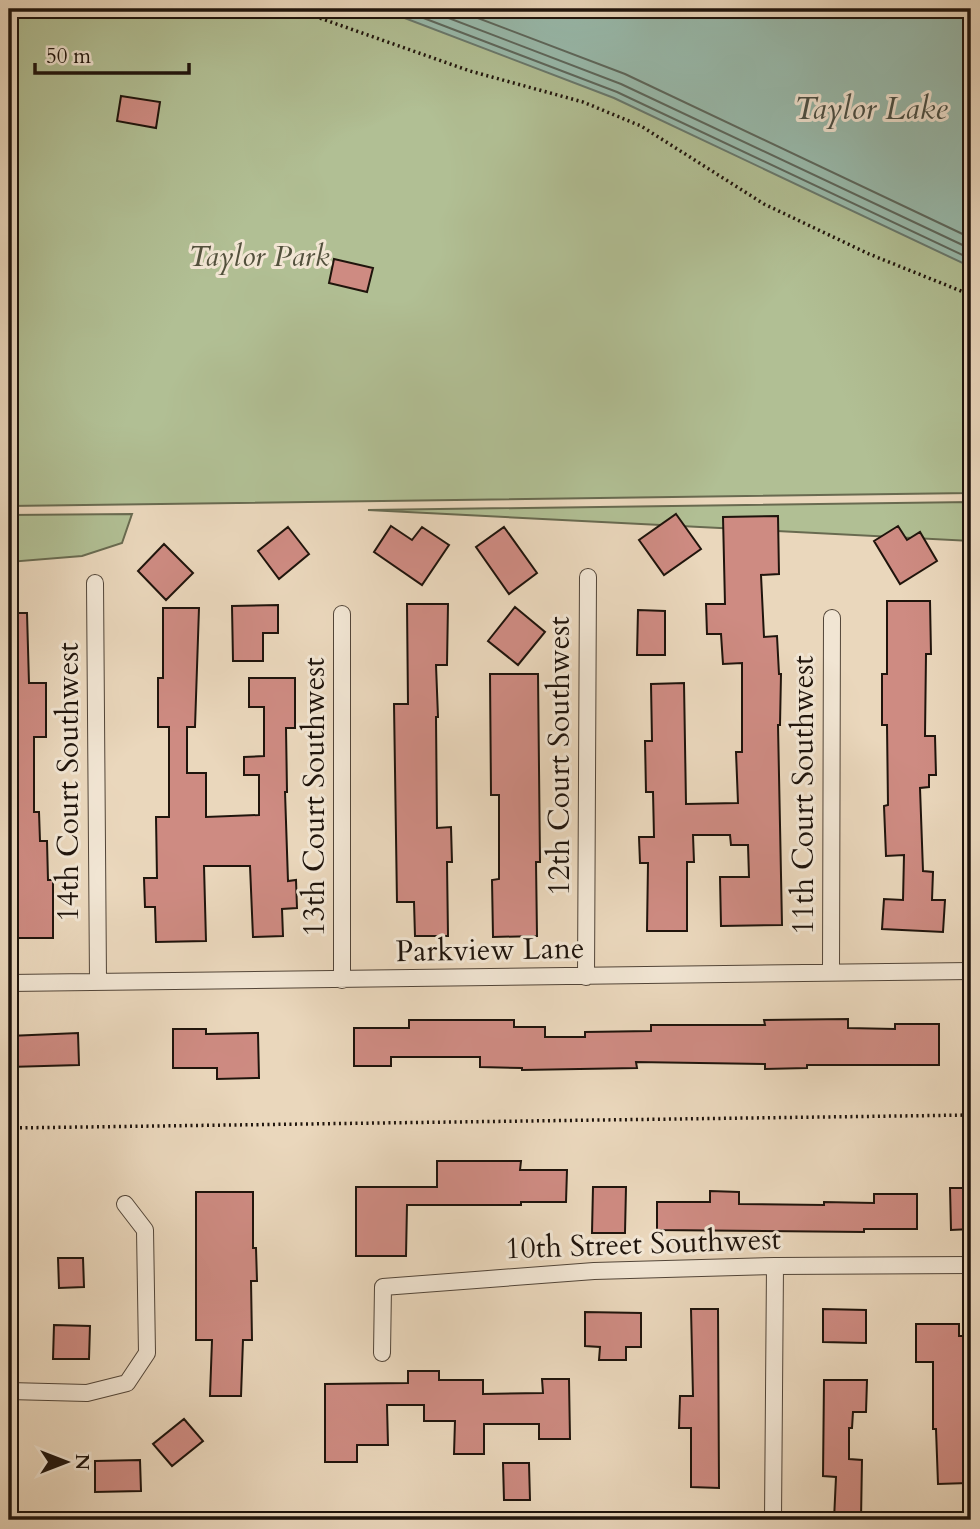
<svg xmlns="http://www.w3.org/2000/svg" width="980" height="1529" font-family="Cardo,serif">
	<rect width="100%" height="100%" fill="#ead7bc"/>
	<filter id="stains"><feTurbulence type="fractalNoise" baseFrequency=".00286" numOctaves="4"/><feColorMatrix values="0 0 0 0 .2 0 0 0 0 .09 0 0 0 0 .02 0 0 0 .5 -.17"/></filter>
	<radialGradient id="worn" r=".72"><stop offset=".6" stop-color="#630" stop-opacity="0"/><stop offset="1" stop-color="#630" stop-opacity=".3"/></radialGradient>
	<path fill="#b1bf94" stroke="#686a50" stroke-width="2" d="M 9,9 L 971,9 L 971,493 L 9,506 Z
		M 971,502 L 971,541 L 368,510 Z
		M 132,514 L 122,543 L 82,556 L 9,562 L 9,515 Z"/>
	<path fill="#98baac" stroke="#68786c" stroke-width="2" d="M 381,9 L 971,9 L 971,267 L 614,98 Z"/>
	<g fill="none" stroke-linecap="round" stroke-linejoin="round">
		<path stroke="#5c675c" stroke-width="2" d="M 400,9 L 617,92 L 971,259
			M 425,9 L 621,84 L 971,249
			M 454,9 L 625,74 L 971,238"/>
	</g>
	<path fill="#ce8b82" stroke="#1f140c" stroke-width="2" d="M 121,96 L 160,102 L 156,128 L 117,121 Z
		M 334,259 L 373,268 L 367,292 L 329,283 Z
		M 676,514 L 701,549 L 664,575 L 639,540 Z
		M 778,516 L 779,574 L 761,575 L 764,637 L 777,636 L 779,674 L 781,674 L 780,725 L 778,725 L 782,925 L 721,926 L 720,877 L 749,877 L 748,845 L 731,845 L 730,835 L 693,835 L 694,862 L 687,862 L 687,931 L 647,931 L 648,863 L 640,863 L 639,837 L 654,837 L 653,792 L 646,792 L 645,741 L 652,741 L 651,684 L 684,683 L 686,804 L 738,803 L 736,752 L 742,752 L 742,663 L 723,664 L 721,634 L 707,634 L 706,604 L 725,604 L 723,517 Z
		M 391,526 L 412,540 L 422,527 L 449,545 L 422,585 L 374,552 Z
		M 898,526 L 907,540 L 920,532 L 937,561 L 900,584 L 874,541 Z
		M 288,527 L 309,554 L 279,579 L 258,551 Z
		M 504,527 L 537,573 L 509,594 L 476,547 Z
		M 164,544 L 193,573 L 166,600 L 138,571 Z
		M 887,601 L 930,601 L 931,654 L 926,654 L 925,736 L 935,736 L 936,775 L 929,775 L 929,787 L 920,788 L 923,871 L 933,872 L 932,900 L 945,900 L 943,932 L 882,929 L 884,899 L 903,900 L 904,855 L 886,856 L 884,806 L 888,805 L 887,725 L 882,725 L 882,674 L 887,674 Z
		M 407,604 L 448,604 L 447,665 L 436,665 L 438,717 L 436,717 L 437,828 L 451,827 L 452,862 L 447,862 L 448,936 L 415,936 L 414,902 L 397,902 L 394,704 L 408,704 Z
		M 278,605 L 278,633 L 263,633 L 263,661 L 233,661 L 232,606 Z
		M 515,607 L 545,632 L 518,665 L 488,641 Z
		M 163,608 L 199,608 L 195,727 L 187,727 L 187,773 L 206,773 L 206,817 L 259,815 L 259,775 L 244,775 L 244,757 L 264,756 L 264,707 L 249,707 L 249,678 L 295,678 L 295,728 L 286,728 L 287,792 L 285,792 L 288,881 L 296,880 L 297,908 L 282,909 L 283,936 L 253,937 L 250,866 L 204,866 L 206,941 L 156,942 L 155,907 L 145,907 L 144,878 L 157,878 L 156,817 L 169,817 L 169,727 L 158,727 L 158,678 L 163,678 Z
		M 638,610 L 665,611 L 665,655 L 637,655 Z
		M 9,613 L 27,613 L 29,683 L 46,683 L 46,737 L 34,737 L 34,812 L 39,812 L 40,841 L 47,841 L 48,880 L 53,880 L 53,938 L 9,938 Z
		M 490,674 L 538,674 L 540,862 L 536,862 L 537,936 L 493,937 L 492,880 L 499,879 L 499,795 L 491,795 Z
		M 848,1019 L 848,1028 L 895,1029 L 895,1024 L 939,1024 L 939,1065 L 807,1065 L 807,1068 L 765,1069 L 765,1064 L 636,1062 L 637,1068 L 522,1070 L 522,1068 L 480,1067 L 480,1057 L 391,1057 L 391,1066 L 354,1066 L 354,1028 L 409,1028 L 409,1020 L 514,1020 L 514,1027 L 545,1027 L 545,1037 L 585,1037 L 585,1032 L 651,1031 L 651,1025 L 765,1025 L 764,1020 Z
		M 173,1029 L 206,1029 L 206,1034 L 258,1033 L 259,1078 L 217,1079 L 217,1068 L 173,1068 Z
		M 78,1033 L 79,1065 L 9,1067 L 9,1036 Z
		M 437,1161 L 521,1161 L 520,1170 L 567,1170 L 566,1202 L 521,1202 L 521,1205 L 407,1205 L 406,1256 L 356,1256 L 356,1187 L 437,1187 Z
		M 593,1187 L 626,1187 L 625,1233 L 592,1233 Z
		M 950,1188 L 971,1188 L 971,1229 L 951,1230 Z
		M 710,1191 L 739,1192 L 739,1204 L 824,1205 L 824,1202 L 874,1203 L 874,1194 L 917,1194 L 917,1229 L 864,1229 L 864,1232 L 657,1230 L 657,1202 L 710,1202 Z
		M 196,1192 L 253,1192 L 253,1248 L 256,1248 L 257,1281 L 251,1281 L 252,1340 L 243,1340 L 241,1396 L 210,1396 L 212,1340 L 196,1340 Z
		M 58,1258 L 83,1258 L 84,1287 L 59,1288 Z
		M 691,1309 L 718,1309 L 719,1488 L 691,1487 L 691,1428 L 679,1428 L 680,1396 L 693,1396 Z
		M 823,1309 L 866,1310 L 866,1343 L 823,1342 Z
		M 585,1312 L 641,1313 L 641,1347 L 626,1347 L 626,1360 L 599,1360 L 600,1347 L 585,1346 Z
		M 916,1324 L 959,1324 L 959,1336 L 971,1336 L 970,1429 L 966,1429 L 968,1483 L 938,1484 L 936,1429 L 933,1429 L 933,1362 L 916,1362 Z
		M 54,1325 L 90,1326 L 89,1359 L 53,1359 Z
		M 408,1371 L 439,1371 L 439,1380 L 483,1380 L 483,1394 L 543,1393 L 542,1379 L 569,1379 L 570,1439 L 539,1439 L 539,1424 L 484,1424 L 484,1454 L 454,1454 L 455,1421 L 424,1421 L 424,1405 L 387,1405 L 388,1445 L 357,1445 L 357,1462 L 325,1462 L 325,1384 L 408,1383 Z
		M 824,1380 L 867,1380 L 866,1412 L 853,1412 L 852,1428 L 849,1428 L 849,1459 L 862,1460 L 861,1520 L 834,1520 L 836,1477 L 823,1476 Z
		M 184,1419 L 203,1441 L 172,1466 L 153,1444 Z
		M 140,1460 L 141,1491 L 95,1492 L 95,1461 Z
		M 503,1463 L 529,1463 L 530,1500 L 504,1500 Z"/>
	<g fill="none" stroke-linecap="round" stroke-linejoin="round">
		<defs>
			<path id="minor" d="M 95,583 L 98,980
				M 342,614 L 342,980
				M 831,972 L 832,618
				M 586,977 L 588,577
				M 9,983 L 971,971
				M 382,1353 L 383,1287 L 594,1271 L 775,1266 L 971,1265
				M 9,1391 L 87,1393 L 127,1383 L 147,1353 L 145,1230 L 125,1204
				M 773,1520 L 775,1266"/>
		</defs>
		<use href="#minor" stroke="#524538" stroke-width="18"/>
		<path stroke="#1f140c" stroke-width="3.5" stroke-dasharray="2 3.5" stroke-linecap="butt" d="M 294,9 L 470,71 L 583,102 L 641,126 L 764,204 L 869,254 L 971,295
			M 9,1128 L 971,1115"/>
		<use href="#minor" stroke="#f1e5d3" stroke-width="16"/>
	</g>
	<g text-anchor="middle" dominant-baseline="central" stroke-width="6" stroke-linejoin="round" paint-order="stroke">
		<g font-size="30" font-style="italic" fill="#52503c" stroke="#f1e5d3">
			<text x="259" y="256">Taylor Park</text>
		</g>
		<g font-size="30" fill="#1f140c" stroke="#f1e5d3">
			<text transform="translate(559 756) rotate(-90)">12th Court Southwest</text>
			<text transform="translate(68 782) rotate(-90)">14th Court Southwest</text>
			<text transform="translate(803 795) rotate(-90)">11th Court Southwest</text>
			<text transform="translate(314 797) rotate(-90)">13th Court Southwest</text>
			<text transform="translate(490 950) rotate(-1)">Parkview Lane</text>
			<text transform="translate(643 1244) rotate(-2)">10th Street Southwest</text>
		</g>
		<g font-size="32" font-style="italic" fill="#494e44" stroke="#f1e5d3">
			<text x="871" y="109">Taylor Lake</text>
		</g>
	</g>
	<rect width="980" height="1529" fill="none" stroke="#ead7bc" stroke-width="35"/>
	<rect x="10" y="10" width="959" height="1508" fill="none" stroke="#1f140c" stroke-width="3.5"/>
	<rect x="18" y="18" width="945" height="1494" fill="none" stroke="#1f140c" stroke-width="2"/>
	<g transform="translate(66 1462) rotate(90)" stroke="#f1e5d3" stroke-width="5" paint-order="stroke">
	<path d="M0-5L12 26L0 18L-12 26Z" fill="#1f140c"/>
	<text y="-10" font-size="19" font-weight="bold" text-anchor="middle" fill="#1f140c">N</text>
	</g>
	<path d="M35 63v10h154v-10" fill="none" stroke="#1f140c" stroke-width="3.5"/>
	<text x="46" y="63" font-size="21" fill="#1f140c" stroke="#f1e5d3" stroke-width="5" paint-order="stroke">50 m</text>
	<rect width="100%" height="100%" filter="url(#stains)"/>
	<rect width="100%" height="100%" fill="url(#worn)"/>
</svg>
